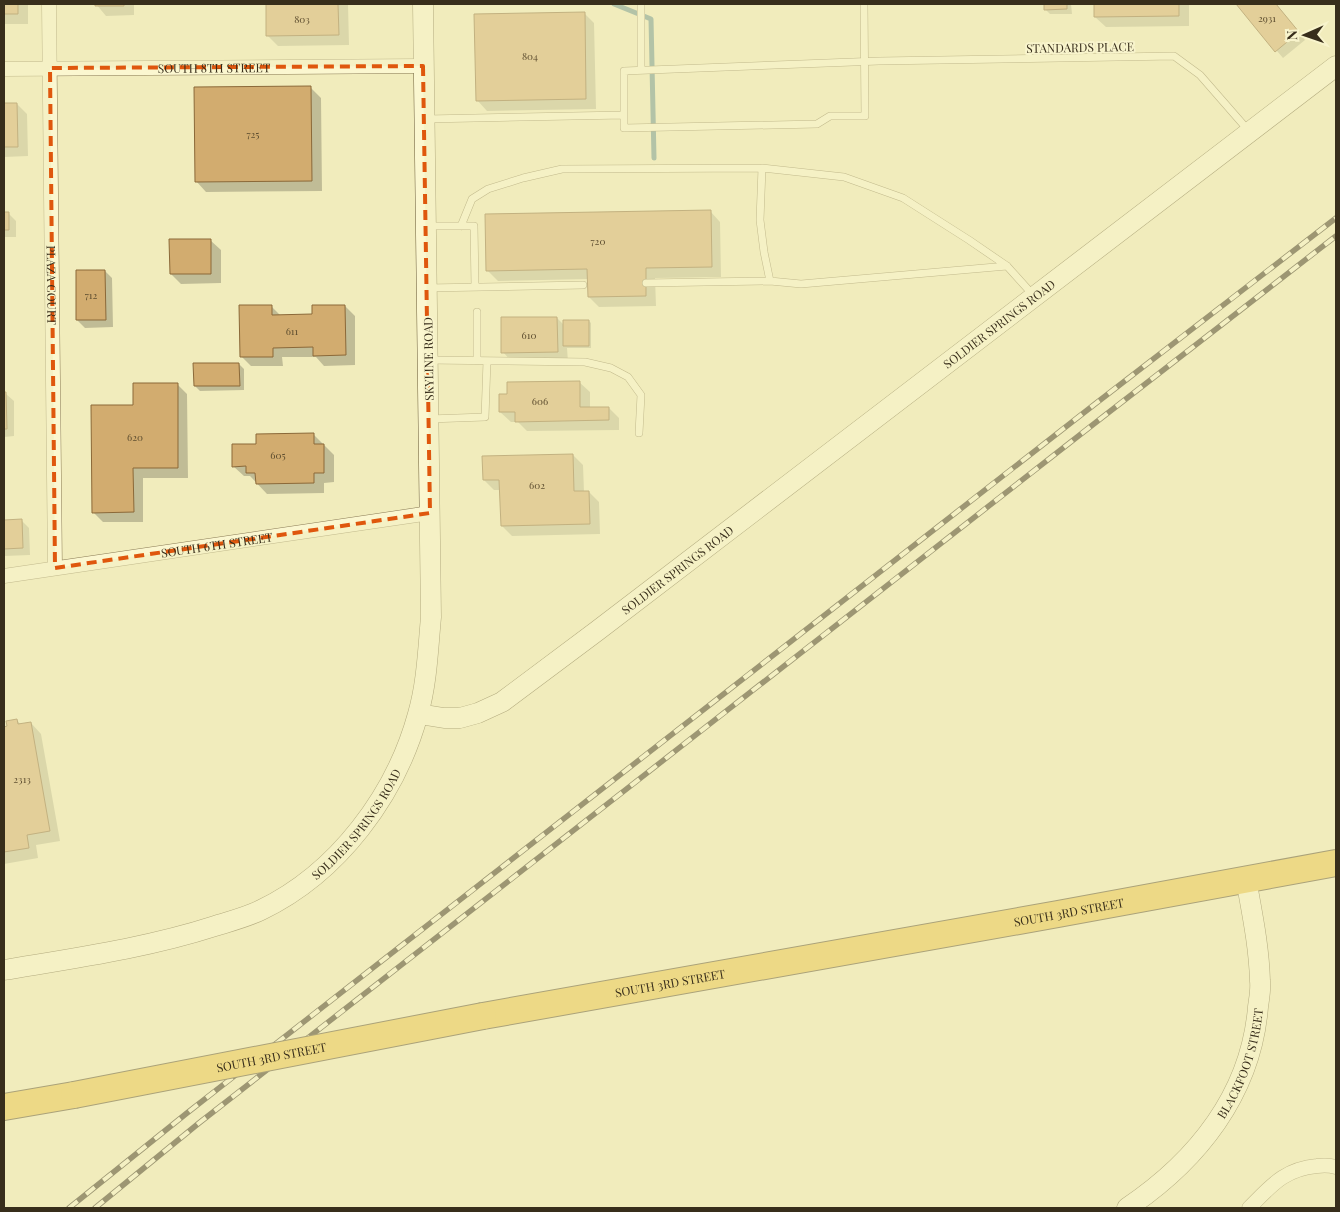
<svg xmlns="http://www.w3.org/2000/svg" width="1340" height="1212" font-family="'Playfair Display',serif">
	<rect width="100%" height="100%" fill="#f1ecbc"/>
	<path fill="#0003" d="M 4,4 L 28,4 L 28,24 L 4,24 Z
		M 96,4 L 134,4 L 134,15 L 106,16 Z
		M 267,4 L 348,4 L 349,45 L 278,46 L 267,35 Z
		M 1045,4 L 1071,4 L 1072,14 L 1050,14 L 1045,9 Z
		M 1095,4 L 1189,4 L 1189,26 L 1106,27 L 1095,17 Z
		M 1237,4 L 1276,4 L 1305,40 L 1283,58 Z
		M 584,13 L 594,23 L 596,109 L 487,111 L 477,100 Z
		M 311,88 L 321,98 L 322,191 L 206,192 L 196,181 Z
		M 4,104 L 17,104 L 27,114 L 28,156 L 4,157 Z
		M 710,211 L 720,222 L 721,277 L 655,278 L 656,306 L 599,307 L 589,297 L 589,279 L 498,281 L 488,271 Z
		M 4,213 L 8,213 L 16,221 L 16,237 L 4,237 Z
		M 210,240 L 221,250 L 221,283 L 181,284 L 171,274 Z
		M 105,271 L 112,278 L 113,327 L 85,328 L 77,320 Z
		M 345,306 L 355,316 L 355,365 L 324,366 L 316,357 L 282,357 L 283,366 L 251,366 L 241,356 L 272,307 L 281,316 L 313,315 Z
		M 557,318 L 564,325 L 589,321 L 591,323 L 591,348 L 567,348 L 568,362 L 513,363 L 503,352 Z
		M 239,364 L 244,369 L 244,390 L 200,391 L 195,386 Z
		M 579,382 L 590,392 L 590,408 L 609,408 L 619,418 L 619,430 L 527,431 L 518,422 L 511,422 L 500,412 L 508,396 Z
		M 177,384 L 187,394 L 188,478 L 143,478 L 143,522 L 103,522 L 93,512 L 134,406 Z
		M 4,394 L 6,394 L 14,401 L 14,436 L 4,437 Z
		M 313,434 L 334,455 L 334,482 L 324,483 L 324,493 L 267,494 L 250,476 L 244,476 L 233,466 L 257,445 Z
		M 573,455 L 583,465 L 584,492 L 589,492 L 599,502 L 600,534 L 512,536 L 502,526 L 501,490 L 494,490 L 484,480 Z
		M 21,520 L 29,528 L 30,555 L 4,556 L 4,521 Z
		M 17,720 L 21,725 L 31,723 L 41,734 L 60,841 L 36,845 L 38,858 L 4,864 L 4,728 L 9,727 Z"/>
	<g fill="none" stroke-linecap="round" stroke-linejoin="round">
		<path stroke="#68908e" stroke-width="5" d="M 614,4 L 651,19 L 654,158"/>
	</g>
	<path fill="#d2ac6f" stroke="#8b6939" d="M 4,4 L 18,4 L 18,14 L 4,14 Z
		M 95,4 L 124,4 L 124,6 L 95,6 Z
		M 266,4 L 338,4 L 339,35 L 266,36 Z
		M 1044,4 L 1067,4 L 1067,9 L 1044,10 Z
		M 1094,4 L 1179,4 L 1179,16 L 1094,17 Z
		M 1236,4 L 1276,4 L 1299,32 L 1275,52 Z
		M 585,12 L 586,99 L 476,101 L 474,14 Z
		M 311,86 L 312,181 L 195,182 L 194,87 Z
		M 4,103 L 17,103 L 18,147 L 4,147 Z
		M 711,210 L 712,267 L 646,268 L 646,296 L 588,297 L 587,269 L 486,271 L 485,214 Z
		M 4,212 L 9,212 L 9,230 L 4,230 Z
		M 169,239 L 211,239 L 211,274 L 170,274 Z
		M 76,270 L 105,270 L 106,320 L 76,320 Z
		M 239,305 L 272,305 L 272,315 L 312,314 L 312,305 L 345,305 L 346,355 L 313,356 L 313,347 L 273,348 L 273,357 L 240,357 Z
		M 501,317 L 557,317 L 558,352 L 501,353 Z
		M 563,320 L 589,320 L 589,346 L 563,346 Z
		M 193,363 L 239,363 L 240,386 L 194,386 Z
		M 580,381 L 580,407 L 609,407 L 609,420 L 515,422 L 515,412 L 499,412 L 499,394 L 507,394 L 507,382 Z
		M 133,383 L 178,383 L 178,468 L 133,468 L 134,512 L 92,513 L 91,405 L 133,405 Z
		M 4,392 L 6,392 L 7,429 L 4,429 Z
		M 314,433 L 314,444 L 324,444 L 324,473 L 314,473 L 314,483 L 256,484 L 255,473 L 246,473 L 246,466 L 232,467 L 232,444 L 256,444 L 256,434 Z
		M 573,454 L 574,491 L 589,491 L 590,524 L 501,526 L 499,480 L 483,480 L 482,456 Z
		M 22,519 L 23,548 L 4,549 L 4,520 Z
		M 17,719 L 18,724 L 31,722 L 50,831 L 27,835 L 29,848 L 4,852 L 4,727 L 7,726 L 6,721 Z"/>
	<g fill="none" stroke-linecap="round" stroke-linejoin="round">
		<defs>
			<path id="lane" d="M 641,4 L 641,70
				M 624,115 L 624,71 L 879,61 L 1174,56 L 1200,75 L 1248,130
				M 427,119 L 624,115 L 624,128 L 817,124 L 830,116 L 865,116 L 864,4
				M 762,168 L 760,220 L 764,252 L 770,281 L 801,284 L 1007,266
				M 429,226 L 474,226 L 475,286
				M 461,226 L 472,199 L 488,189 L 523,178 L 562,169 L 762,168 L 844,177 L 903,198 L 969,240 L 1007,266 L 1034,296
				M 646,283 L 770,281
				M 427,288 L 583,285
				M 429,360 L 585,362 L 611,368 L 628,377 L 641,395 L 639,433
				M 477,361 L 477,312
				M 429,419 L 485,417 L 487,361"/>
			<g id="street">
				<path id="s1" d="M 49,4 L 55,568"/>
				<path id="s2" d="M 4,69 L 423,66"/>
				<path id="s3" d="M 4,576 L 430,513"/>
				<path d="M 1249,1208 C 1271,1186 1284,1169 1317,1166 C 1324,1165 1329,1165 1336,1167"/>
			</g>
			<g id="secondary">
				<path id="s4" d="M 419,714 L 444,718 L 460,718 L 478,713 L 502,702 L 597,631 L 1336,66"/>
				<path id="s5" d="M 4,970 C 75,958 147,948 215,926 C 231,921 247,917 261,910 C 338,873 396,795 418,714 C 427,683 428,649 431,617 L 423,4"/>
				<path id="s6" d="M 1127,1208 C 1197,1161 1251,1094 1258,1007 C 1259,999 1261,990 1260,981 C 1259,946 1252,913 1246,879"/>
			</g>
			<g id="highway">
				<path id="s7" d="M 483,1016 L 1058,914 L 1336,863"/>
				<path d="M 4,1107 L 74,1095"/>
			</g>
		</defs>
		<use href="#lane" stroke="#8a7b55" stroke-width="8"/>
		<use href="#street" stroke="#8a7b55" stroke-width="15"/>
		<use href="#secondary" stroke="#6b5c38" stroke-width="21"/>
		<use href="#highway" stroke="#57482a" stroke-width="28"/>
		<use href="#lane" stroke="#fbf7d0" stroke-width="7"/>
		<use href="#street" stroke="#fbf7d0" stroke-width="14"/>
		<use href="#secondary" stroke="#fbf7d0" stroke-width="20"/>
		<use href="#highway" stroke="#e8c145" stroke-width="26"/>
		<defs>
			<path id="rail" d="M 69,1208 L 187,1113 L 1095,404 L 1336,218
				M 95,1208 L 199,1123 L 1104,416 L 1336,236"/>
		</defs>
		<use href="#rail" stroke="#382e1b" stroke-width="5.5"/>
		<use href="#rail" stroke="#f8f4cc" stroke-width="4" stroke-dasharray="11" stroke-linecap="butt"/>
		<defs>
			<g id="highway-bridge">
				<path id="s8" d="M 74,1095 L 483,1016"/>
			</g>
		</defs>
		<use href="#highway-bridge" stroke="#57482a" stroke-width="28" stroke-linecap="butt"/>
		<use href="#highway-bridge" stroke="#e8c145" stroke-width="26"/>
	</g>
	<path d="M0 0H1340V1212H0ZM 423,66 L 430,513 L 55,568 L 50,68 Z" fill="#f1ecbc" fill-opacity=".55" fill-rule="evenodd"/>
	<path fill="none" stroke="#df570d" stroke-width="4" stroke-dasharray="10 6" stroke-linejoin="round" d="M 423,66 L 430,513 L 55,568 L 50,68 Z"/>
	<g text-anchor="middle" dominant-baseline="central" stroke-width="4" stroke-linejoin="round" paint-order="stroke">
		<g font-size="10" fill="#5e4e30">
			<text x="1267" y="18">2931</text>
			<text x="302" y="19">803</text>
			<text x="530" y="56">804</text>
			<text x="253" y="134">725</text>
			<text x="598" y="241">720</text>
			<text x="91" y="295">712</text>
			<text x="292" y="331">611</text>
			<text x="529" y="335">610</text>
			<text x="540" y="401">606</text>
			<text x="135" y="437">620</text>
			<text x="278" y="455">605</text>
			<text x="537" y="485">602</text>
			<text x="22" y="779">2313</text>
		</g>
		<g font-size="12" fill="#382e1b" stroke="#f8f4cc">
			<text transform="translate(1080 47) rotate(-1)">STANDARDS PLACE</text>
			<text stroke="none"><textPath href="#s2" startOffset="210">SOUTH 8TH STREET</textPath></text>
			<text stroke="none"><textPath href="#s1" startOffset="281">PLAZA COURT</textPath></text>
			<text stroke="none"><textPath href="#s4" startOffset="711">SOLDIER SPRINGS ROAD</textPath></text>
			<text transform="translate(428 359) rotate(-91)">SKYLINE ROAD</text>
			<text stroke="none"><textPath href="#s3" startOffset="215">SOUTH 6TH STREET</textPath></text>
			<text stroke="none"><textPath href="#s4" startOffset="306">SOLDIER SPRINGS ROAD</textPath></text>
			<text stroke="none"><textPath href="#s5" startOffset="395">SOLDIER SPRINGS ROAD</textPath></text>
			<text stroke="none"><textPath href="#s7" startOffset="595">SOUTH 3RD STREET</textPath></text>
			<text stroke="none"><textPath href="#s7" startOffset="190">SOUTH 3RD STREET</textPath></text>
			<text stroke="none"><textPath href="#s8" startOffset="201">SOUTH 3RD STREET</textPath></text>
			<text stroke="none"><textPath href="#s6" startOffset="189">BLACKFOOT STREET</textPath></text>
		</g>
	</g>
	<rect width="1340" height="1212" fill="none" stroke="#382e1b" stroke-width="10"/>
	<g transform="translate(1305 35) rotate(268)" stroke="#f8f4cc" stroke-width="4" paint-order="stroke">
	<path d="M0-4L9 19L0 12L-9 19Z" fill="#382e1b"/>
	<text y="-8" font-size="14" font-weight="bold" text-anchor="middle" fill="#382e1b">N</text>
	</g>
</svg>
